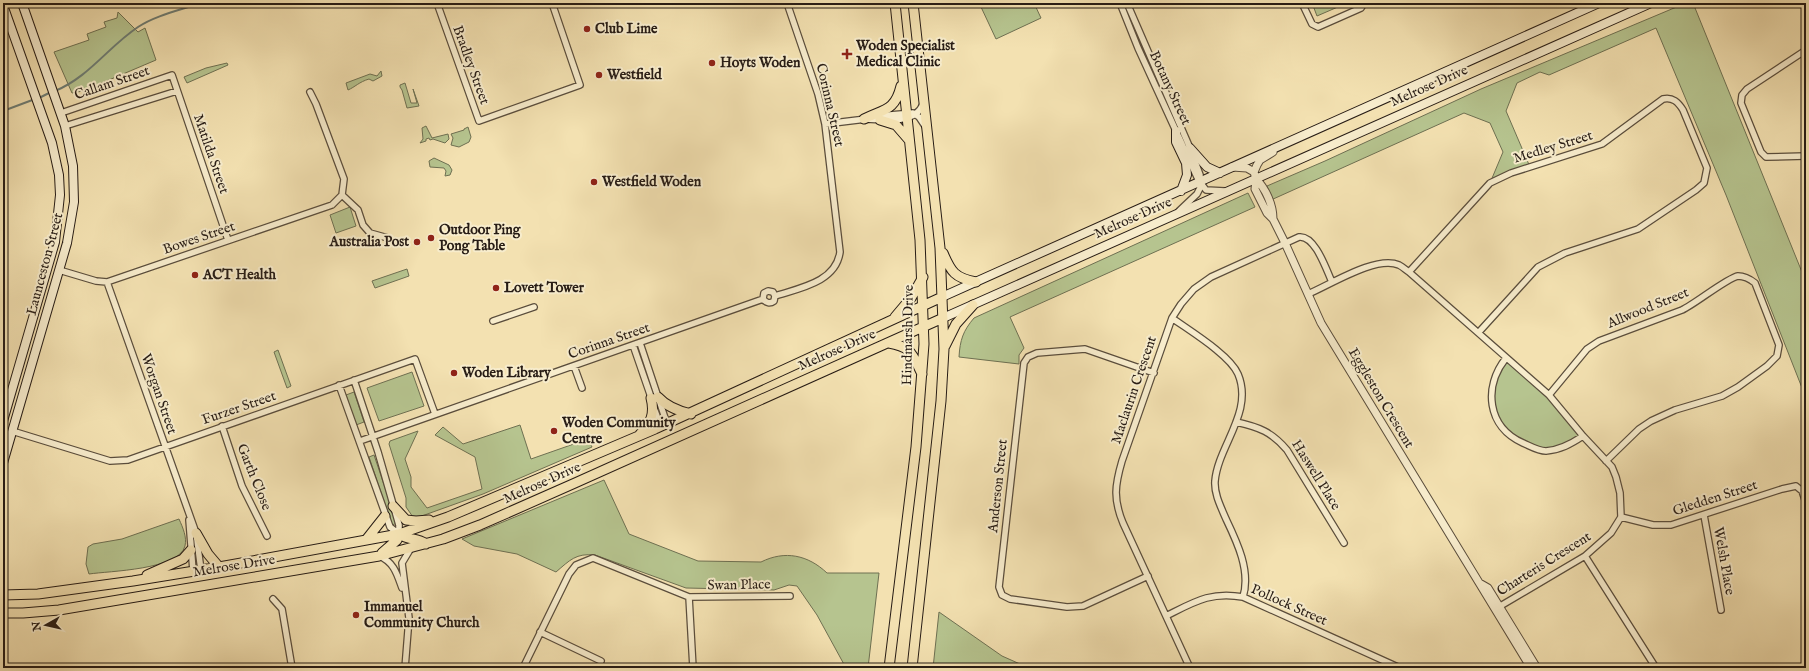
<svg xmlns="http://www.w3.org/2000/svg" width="1809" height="671" font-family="'IM FELL English',serif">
	<rect width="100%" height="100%" fill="#f3e1b1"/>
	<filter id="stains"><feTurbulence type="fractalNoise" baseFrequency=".005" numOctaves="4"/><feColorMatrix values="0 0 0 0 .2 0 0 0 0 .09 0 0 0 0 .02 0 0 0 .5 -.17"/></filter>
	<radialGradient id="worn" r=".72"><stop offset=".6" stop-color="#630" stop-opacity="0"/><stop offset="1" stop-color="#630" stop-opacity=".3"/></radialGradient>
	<path fill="#b6c48f" stroke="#6e7052" d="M 991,3 L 1034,3 L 1041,18 L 996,39 L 981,7 Z
		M 1312,3 L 1347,3 L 1317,16 Z
		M 1686,3 L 1693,3 L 1806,282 L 1806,398 L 1726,195 L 1656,28 L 1549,75 L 1540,72 L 1517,83 L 1506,111 L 1530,167 L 1490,183 L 1503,152 L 1490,123 L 1464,113 L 1271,200 L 1267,186 L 1325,161 L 1481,89 Z
		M 118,12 L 138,32 L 145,28 L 156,60 L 83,91 L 72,93 L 54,52 L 89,40 L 87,34 L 106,27 L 104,22 L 117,18 Z
		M 227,63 L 228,65 L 187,83 L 184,77 L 206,68 Z
		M 381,71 L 382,76 L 373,81 L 369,79 C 359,82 355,87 348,90 L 346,83 L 370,74 L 377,76 Z
		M 405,83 L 411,103 L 417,103 L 413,89 L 419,106 L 407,108 L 402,90 L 400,87 L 400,85 Z
		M 426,126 L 432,138 L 448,134 L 449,139 L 445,143 L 433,139 L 430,140 L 429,138 L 426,139 L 426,141 L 420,143 L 423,139 L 422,128 Z
		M 468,127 L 471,137 L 469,142 L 459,147 L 451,145 L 453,138 L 451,134 L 464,130 L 464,129 Z
		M 434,158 L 449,165 L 452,170 L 450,175 L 445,176 L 446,171 L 444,168 L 430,167 L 429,161 Z
		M 1248,193 L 1255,207 L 1010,317 L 1024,348 L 1019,355 L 1019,364 L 959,357 C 960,340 963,331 974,318 Z
		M 350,207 L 356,226 L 336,233 L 330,215 Z
		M 407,269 L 409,276 L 375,288 L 372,281 Z
		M 278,350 L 291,386 L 287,388 L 274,352 Z
		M 1506,358 L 1549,395 L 1583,436 L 1571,444 L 1541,450 L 1502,428 L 1492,401 L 1496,372 Z
		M 412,372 L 424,406 L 379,421 L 367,388 Z
		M 354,392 L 364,422 L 356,425 L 346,395 Z
		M 520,425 L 531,459 L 588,439 L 592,447 L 483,494 L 419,517 L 413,517 L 406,507 L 406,498 L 389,444 L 390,441 L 418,431 L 405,459 L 411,477 L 411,487 L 427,508 L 482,489 L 475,457 L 435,435 L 443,427 L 463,444 Z
		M 374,455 L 397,523 L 392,525 L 369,457 Z
		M 604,480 L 629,534 L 698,561 L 761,562 C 785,550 808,555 827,573 L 879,573 L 868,668 L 846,668 L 817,615 L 797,586 L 789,585 L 774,590 L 686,588 L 595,555 C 576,553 570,560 556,572 L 517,554 L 474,546 L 462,539 Z
		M 179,519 C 183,528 187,537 185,546 C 179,570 109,571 89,574 L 86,564 L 88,547 L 93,544 L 122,539 Z
		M 939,612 L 1002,656 L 1029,668 L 933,668 Z"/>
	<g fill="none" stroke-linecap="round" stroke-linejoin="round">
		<path stroke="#6e7c73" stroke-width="2" d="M 55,91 C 89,77 108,47 138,27 C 156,15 181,10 201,3
			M 39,98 L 51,92
			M 3,111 L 35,99"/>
		<defs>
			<path id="minor" d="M 437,3 L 479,121 L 580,85 L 552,3
				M 1120,3 L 1138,48 L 1198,179 L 1206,190 L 1225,191
				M 1127,3 L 1190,148 L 1200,175 L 1200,188 L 1197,194 L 1179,211
				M 1302,3 L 1312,24 L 1318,27 L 1361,8 L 1364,3
				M 1806,50 L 1747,89 L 1742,95 L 1741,103 L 1761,152 L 1766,157 L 1806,156
				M 310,92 L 316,104 L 344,179 L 342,195
				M 61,113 L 172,75 L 228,240
				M 878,116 L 913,113 L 919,117 L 925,126
				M 866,119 C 884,120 916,124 923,104
				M 825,124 L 866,119
				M 65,126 L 177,91
				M 342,195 L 358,210 L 363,225 L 370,233 L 388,238 L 390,240
				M 59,270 L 96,281 L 107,282 L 332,205 L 342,195
				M 1409,272 L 1490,183 L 1511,173 L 1602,144 L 1663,99 C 1673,97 1678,102 1683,110 L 1707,168 L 1704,183 L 1696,190 L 1638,229 L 1565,253 L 1538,267 L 1479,332
				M 107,282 L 196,533 L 201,570
				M 1308,294 C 1330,285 1376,255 1399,265 C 1403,267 1406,270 1409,272 L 1549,395 L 1583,436 L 1612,467 L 1616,477 L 1620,493 L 1621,517 L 1611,533 L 1585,556 L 1497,608
				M 775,296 C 800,288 836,282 840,252 L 825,124 L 818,94 L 787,3
				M 763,299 L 764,293 L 768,291 L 773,292 L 775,296
				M 763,299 C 766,303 770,304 774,301 L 775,296
				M 1172,318 C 1190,331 1230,355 1238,374 C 1254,412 1218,446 1215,481 C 1214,494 1221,507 1226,519 C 1237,542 1251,571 1243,597
				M 493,321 L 534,307
				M 640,343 L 667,424
				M 633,345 L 652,400
				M 1506,358 C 1483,387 1487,427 1523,443 C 1530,446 1538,451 1546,451 C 1560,450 1571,444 1583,436
				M 574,366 L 582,388
				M 354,380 L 378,452 L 399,525 L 399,534
				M 339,385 L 390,527 L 399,534
				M 1549,395 L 1587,349 L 1599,341 L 1682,310 C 1695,304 1727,278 1738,276 C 1744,276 1750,279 1755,283 L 1779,345 L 1777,356 L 1767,366 L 1738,387 L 1722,396 L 1675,410 L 1651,421 L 1639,429 L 1606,461
				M 654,408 L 661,427
				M 1236,422 C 1259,427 1272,432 1287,450 L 1344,543
				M 222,426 L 242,486 L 267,536
				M 12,431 L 110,461 L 128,460 L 415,359 L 435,414
				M 360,441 L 763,299
				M 1704,515 L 1721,610
				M 1621,517 L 1653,525 L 1671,525 L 1782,489 L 1796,486 L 1802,491 L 1806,503
				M 189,520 L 193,571
				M 379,556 C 394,562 397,574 402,588
				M 1585,556 L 1656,668
				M 1148,576 L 1083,606 L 1067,607 L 1010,599 L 1002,595 L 999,587 L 1024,363 L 1028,357 L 1037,353 L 1085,349 L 1154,373
				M 689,597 L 790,596
				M 273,599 L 282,609 L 292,668
				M 1166,616 C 1194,602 1211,591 1243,597 L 1400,668
				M 540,632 L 601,661
				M 405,668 L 409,618 L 402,563 L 411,548
				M 523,668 L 569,574 L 576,565 L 593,558 L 689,597 L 693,668
				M 1190,668 L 1123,523 C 1113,499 1115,485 1122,461 L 1172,318 L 1181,304 L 1194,289 L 1211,277 L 1299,237 C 1315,235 1326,269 1332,282"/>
			<path id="tertiary" d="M 1273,152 L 1260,160 L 1257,165 L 1254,172 L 1256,179 L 1255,189 L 1267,213 L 1273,219 L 1285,243 L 1321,323 L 1531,668
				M 1232,167 L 1247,168 L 1254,172
				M 1256,179 C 1266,189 1273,205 1273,219
				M 1481,584 L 1488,588 L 1537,668"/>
			<path id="secondary" d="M 3,5 L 52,143 L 59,175 L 60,195 L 55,242 L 3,421
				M 1176,131 L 1176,142 L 1186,163 L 1187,175 L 1181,191
				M 1190,148 L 1207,167 L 1220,173
				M 942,297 L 1599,3
				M 943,318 L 1651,3
				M 3,463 L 67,243 L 74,202 L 73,166 L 65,126 L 22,3"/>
			<path id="primary" d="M 864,119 C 884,109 895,111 901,86
				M 880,120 L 896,125 L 909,140
				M 943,253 C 951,272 955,278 976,282
				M 895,317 L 911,298 L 923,277
				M 889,343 C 912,347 912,354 922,374
				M 945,346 L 956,324 L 973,305
				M 658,397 C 667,407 678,411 691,414
				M 640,434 C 651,424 655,413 651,398
				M 393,506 L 406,520 L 416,521 L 429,520
				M 196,533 L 208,554 L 219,567
				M 399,534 C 410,541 416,537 426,544
				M 366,540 L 385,516
				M 382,553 L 397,540 L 399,534
				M 147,575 L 183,559 L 191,550
				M 3,595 L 38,594 L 133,581 L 219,567 L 399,534 L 448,517 L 655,429 L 942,297
				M 3,613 L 23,613 L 59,610 L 379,556 L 443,539 L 480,525 L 575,483 L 943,318
				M 889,668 L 916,447 L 924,344 L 920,240 L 895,3
				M 912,668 L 941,401 L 944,349 L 940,248 L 913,3"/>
		</defs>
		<use href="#minor" stroke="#5a4d3c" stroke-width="8"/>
		<use href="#tertiary" stroke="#5a4d3c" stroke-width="9"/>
		<use href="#secondary" stroke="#271c15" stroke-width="10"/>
		<use href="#primary" stroke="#271c15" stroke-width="11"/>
		<use href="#minor" stroke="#f7eccc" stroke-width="5.5"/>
		<use href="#tertiary" stroke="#f7eccc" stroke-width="7"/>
		<use href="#secondary" stroke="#f7eccc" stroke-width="8"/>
		<use href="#primary" stroke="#f3e1b1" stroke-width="9"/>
	</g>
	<g fill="#8f2418" stroke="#f7eccc" stroke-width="1.5">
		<circle cx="587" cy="29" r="4"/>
		<path d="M845 48h4v4h4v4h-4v4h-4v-4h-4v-4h4z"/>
		<circle cx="712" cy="63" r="4"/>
		<circle cx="599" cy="75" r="4"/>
		<circle cx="594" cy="182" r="4"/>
		<circle cx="431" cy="238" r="4"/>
		<circle cx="417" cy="242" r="4"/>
		<circle cx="195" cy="275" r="4"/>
		<circle cx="496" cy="288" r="4"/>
		<circle cx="454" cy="373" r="4"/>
		<circle cx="554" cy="431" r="4"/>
		<circle cx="356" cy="615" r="4"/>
	</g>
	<g text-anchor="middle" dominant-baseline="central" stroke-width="4" stroke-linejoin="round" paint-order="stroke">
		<g font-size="14" font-weight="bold" fill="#271c15" stroke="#f7eccc" text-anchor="start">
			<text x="595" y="29">Club Lime</text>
			<text x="856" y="46">Woden Specialist<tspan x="856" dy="16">Medical Clinic</tspan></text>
			<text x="720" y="63">Hoyts Woden</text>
			<text x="607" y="75">Westfield</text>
			<text x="602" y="182">Westfield Woden</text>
			<text x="439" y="230">Outdoor Ping<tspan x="439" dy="16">Pong Table</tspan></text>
			<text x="409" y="242" text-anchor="end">Australia Post</text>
			<text x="203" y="275">ACT Health</text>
			<text x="504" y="288">Lovett Tower</text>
			<text x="462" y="373">Woden Library</text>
			<text x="562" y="423">Woden Community<tspan x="562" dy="16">Centre</tspan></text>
			<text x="364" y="607">Immanuel<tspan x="364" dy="16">Community Church</tspan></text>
		</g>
		<g font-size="14" fill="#271c15" stroke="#f7eccc">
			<text transform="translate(471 65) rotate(70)">Bradley Street</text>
			<text transform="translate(112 83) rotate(-19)">Callam Street</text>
			<text transform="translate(1429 86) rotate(-24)">Melrose Drive</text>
			<text transform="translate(1170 88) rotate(65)">Botany Street</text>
			<text transform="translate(830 105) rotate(77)">Corinna Street</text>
			<text transform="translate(1553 147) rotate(-17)">Medley Street</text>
			<text transform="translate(211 154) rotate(71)">Matilda Street</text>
			<text transform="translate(1133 218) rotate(-24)">Melrose Drive</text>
			<text transform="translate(199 238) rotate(-19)">Bowes Street</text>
			<text transform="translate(45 264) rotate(-75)">Launceston Street</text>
			<text transform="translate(1648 308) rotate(-22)">Allwood Street</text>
			<text transform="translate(908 335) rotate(-89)">Hindmarsh Drive</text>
			<text transform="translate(609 341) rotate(-19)">Corinna Street</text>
			<text transform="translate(837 350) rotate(-24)">Melrose Drive</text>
			<text transform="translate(1134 390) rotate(-71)">Maclaurin Crescent</text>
			<text transform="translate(159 394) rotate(71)">Worgan Street</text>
			<text transform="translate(1381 398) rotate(59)">Eggleston Crescent</text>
			<text transform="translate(239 408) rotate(-19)">Furzer Street</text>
			<text transform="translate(1316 475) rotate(58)">Haswell Place</text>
			<text transform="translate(254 477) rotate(68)">Garth Close</text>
			<text transform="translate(542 483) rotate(-24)">Melrose Drive</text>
			<text transform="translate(998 486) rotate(-84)">Anderson Street</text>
			<text transform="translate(1715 498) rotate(-18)">Gledden Street</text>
			<text transform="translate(1724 561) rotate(80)">Welsh Place</text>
			<text transform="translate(1544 564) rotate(-32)">Charteris Crescent</text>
			<text transform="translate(234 566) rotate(-9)">Melrose Drive</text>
			<text transform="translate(739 585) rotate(-1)">Swan Place</text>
			<text transform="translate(1289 605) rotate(24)">Pollock Street</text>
		</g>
	</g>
	<rect width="1809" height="671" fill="none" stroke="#f3e1b1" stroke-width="16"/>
	<rect x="4" y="4" width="1801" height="663" fill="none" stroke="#271c15" stroke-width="2"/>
	<rect x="8" y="8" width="1793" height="655" fill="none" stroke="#271c15"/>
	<g transform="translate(46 625) rotate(262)" stroke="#f7eccc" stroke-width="3" paint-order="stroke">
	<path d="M0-3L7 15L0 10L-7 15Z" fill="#271c15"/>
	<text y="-6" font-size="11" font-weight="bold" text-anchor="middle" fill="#271c15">N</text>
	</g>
	<rect width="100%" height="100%" filter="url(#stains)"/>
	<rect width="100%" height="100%" fill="url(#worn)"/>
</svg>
